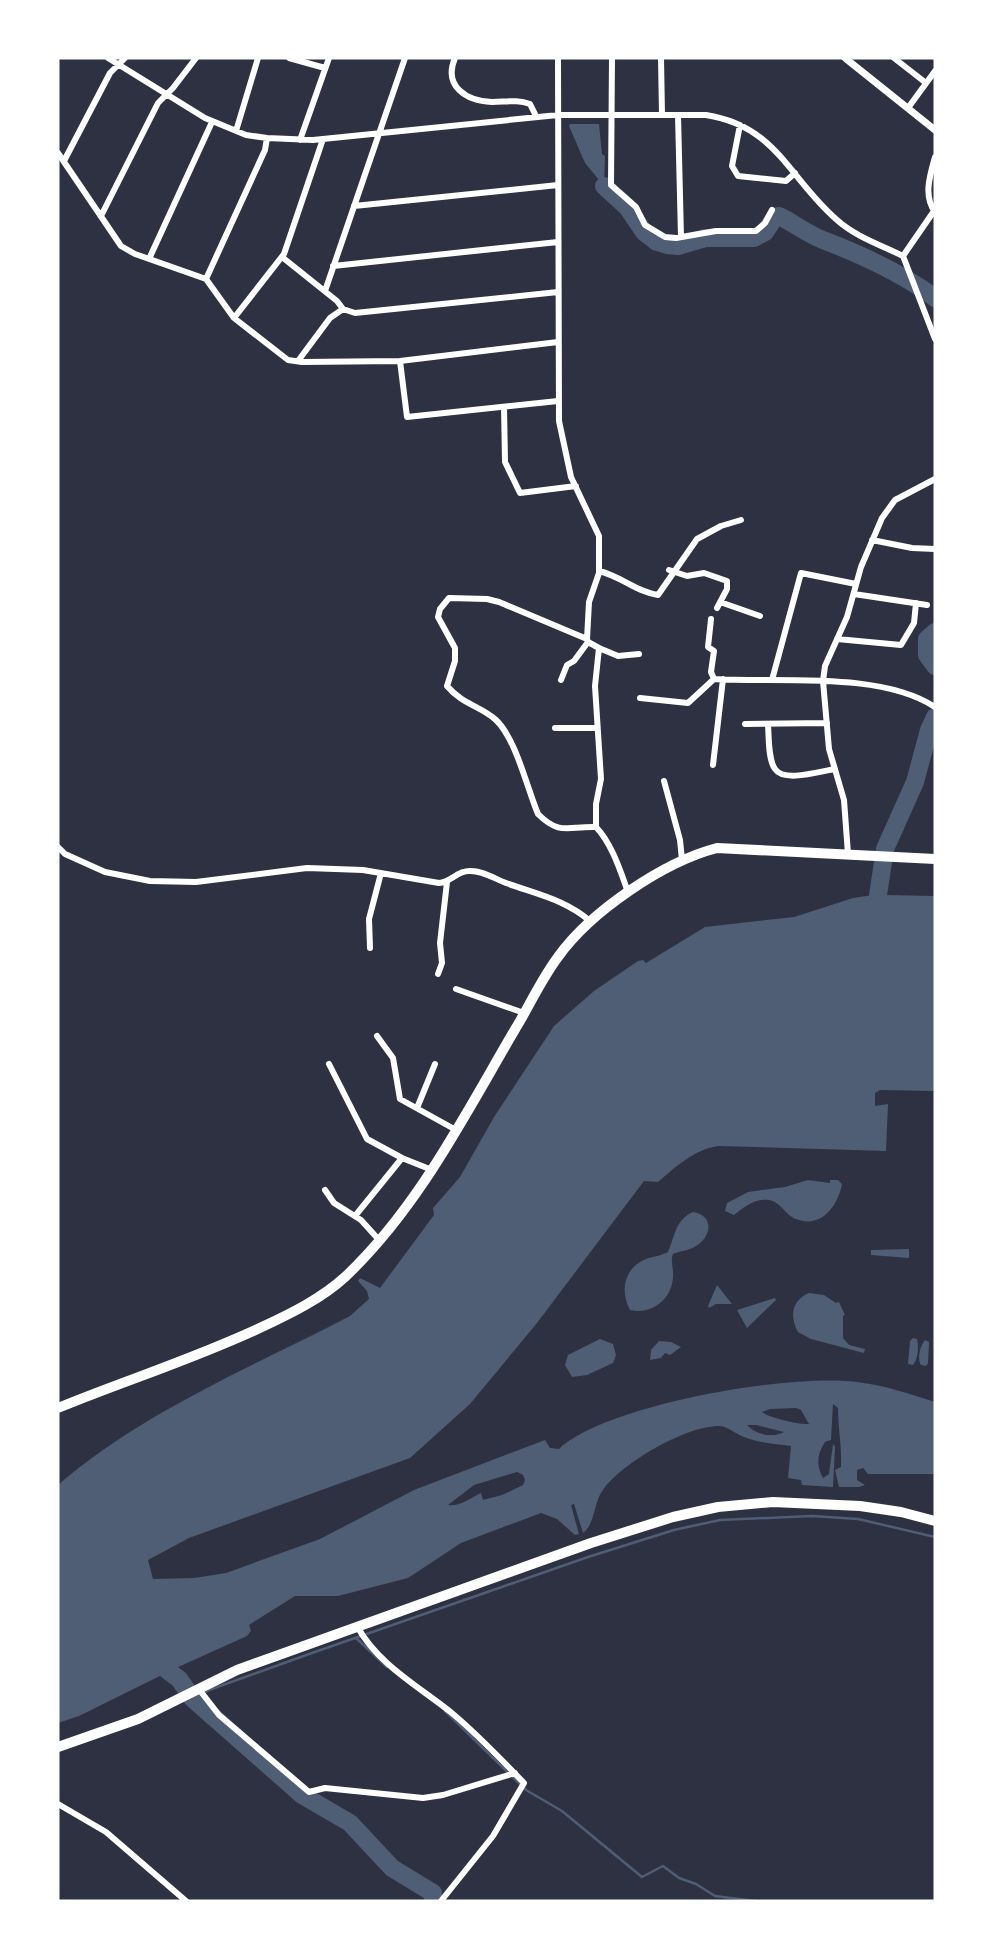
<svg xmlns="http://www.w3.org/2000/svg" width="993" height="1959" font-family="Helvetica,sans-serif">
	<rect width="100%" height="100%" fill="#2d3142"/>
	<path fill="#4f5d75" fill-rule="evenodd" d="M 570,124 L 599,124 L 602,154 L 605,156 L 604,186 L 585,163 L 569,126 Z
		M 877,873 L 887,873 L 885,895 L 935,896 L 935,1091 L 880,1090 L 875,1093 L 875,1106 L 888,1104 L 886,1151 L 718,1146 C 693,1150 676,1167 658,1182 L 644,1181 L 537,1323 L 470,1404 L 410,1458 L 189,1538 L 148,1560 L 153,1579 L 194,1578 L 226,1573 L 320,1539 L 414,1490 L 545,1440 L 550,1448 L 559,1449 C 607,1404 792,1373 857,1382 C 884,1385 910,1394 935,1402 L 935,1474 L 868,1474 L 863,1468 L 857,1470 L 857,1480 L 865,1485 L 859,1487 L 839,1487 L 835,1470 L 841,1467 C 842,1447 838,1429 838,1408 L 833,1404 L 831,1440 L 825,1442 C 817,1454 816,1465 823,1478 L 829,1474 L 833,1444 L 835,1447 L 833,1487 L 802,1485 L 801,1480 L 788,1478 L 791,1446 C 775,1444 759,1443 744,1437 C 736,1434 727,1426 719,1426 C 685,1426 622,1463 603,1490 C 593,1503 596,1523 583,1533 L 574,1504 L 571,1505 L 579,1534 L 575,1535 L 557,1519 L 541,1513 L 461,1543 L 408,1578 L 338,1596 L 295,1596 L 249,1625 L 251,1631 L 247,1636 L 176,1668 L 185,1686 L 179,1688 L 166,1673 L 79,1716 L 58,1723 L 58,1485 C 144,1411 250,1368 350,1316 L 369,1299 L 367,1291 L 358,1281 L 360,1278 L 380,1288 L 434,1215 L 433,1208 L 460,1177 L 494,1117 L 554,1026 L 594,991 L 638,961 L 643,960 L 646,963 L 705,927 L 794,917 L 853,898 L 873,895 ZM 796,1408 L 801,1410 L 809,1424 C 801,1425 769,1418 762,1412 L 770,1409 ZM 747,1425 L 756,1425 L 784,1432 C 773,1438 756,1435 747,1425 ZM 517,1472 L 523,1475 L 525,1480 L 523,1485 L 502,1495 L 483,1500 L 481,1493 C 471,1498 459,1507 448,1505 L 474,1485 Z
		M 808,1180 L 830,1183 L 830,1180 L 838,1180 L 842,1184 C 838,1206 821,1229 796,1219 C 785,1215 781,1202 769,1200 C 755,1198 744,1207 734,1215 L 725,1211 L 727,1203 L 748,1192 L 785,1187 Z
		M 693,1212 C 712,1215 713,1233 699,1244 C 690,1251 682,1250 673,1254 C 670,1262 674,1268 673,1277 C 672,1299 652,1315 630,1310 C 619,1290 625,1267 646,1259 C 654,1256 661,1256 668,1252 C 675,1236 675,1220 693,1212 Z
		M 909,1249 L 909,1258 L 871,1255 L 871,1250 Z
		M 717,1285 L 732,1304 L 716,1304 L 709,1308 L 708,1306 Z
		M 809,1293 L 824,1295 L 836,1303 L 839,1302 L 845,1315 L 843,1316 L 843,1338 L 849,1345 L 865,1349 L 864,1353 L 811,1339 L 798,1332 C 789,1316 792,1300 809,1293 Z
		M 775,1298 L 776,1300 L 747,1328 L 737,1310 Z
		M 913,1338 L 917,1339 C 919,1347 918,1359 913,1365 L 908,1364 L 910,1341 Z
		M 600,1339 L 613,1344 L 616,1355 L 613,1363 L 587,1375 L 572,1377 L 565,1365 L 568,1355 Z
		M 925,1340 L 929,1342 L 928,1363 L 926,1366 L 921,1365 C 917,1359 920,1346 925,1340 Z
		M 659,1341 L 671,1342 L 681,1347 L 670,1355 L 665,1353 L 661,1358 L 650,1360 L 651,1350 Z"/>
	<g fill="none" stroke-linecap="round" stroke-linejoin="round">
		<path stroke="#4f5d75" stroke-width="2.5" d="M 356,1638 L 387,1667
			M 193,1699 L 209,1690 L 312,1653 L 588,1557 L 674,1530 L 720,1520 L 812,1516 L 858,1519 L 935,1537
			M 445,1711 L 526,1790 L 562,1811 L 642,1877 L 663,1866 L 679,1878 L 696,1884 L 715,1896 L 755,1901"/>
		<path stroke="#4f5d75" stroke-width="18" d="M 604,186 L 627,207 L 644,232 L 657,242 L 667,245 L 678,246 L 705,238 L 754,238 L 765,232 L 775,217 L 779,216 C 794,223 807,234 823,240 C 862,255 902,273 935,298
			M 935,632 L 927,639 L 927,655 L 935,666
			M 878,895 L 885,849 L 915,782 L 929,730 L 935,717
			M 168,1671 L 179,1679 L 193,1699 L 302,1795 L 350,1823 L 392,1868 L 433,1893 L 433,1901"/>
		<path stroke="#fff" stroke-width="6" d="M 108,58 L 205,118 L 246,135 L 267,138 L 313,140 L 558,115 L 706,115 C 777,126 789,179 837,220 C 856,237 881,245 903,256 L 934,211
			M 289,58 L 325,68
			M 455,58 C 443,86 466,101 492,102 C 506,102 517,99 530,104 L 535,114
			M 558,58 L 559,421 L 571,477 L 599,536 L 599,573 L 589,602 L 587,639
			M 612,58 L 611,185 L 636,207 L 645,225 L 665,237 L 676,238 L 716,231 L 756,231 L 765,223 L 772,210
			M 661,58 L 662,115
			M 894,58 L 926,83
			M 908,108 L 935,71
			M 678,115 L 681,237
			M 740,125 L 732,166 L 738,176 L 786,181 L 795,173
			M 236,131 L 258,58
			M 300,140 L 329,58
			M 58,153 L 121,246 L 135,254 L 206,279 L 234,318 L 288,360 L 302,362 L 400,361 L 558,342
			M 64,161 L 110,73 L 125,58
			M 354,206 L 558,185
			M 935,212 C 923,196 930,175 935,157
			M 101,216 L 158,103 L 173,88 L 196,58
			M 903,256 L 935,339
			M 282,257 L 337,301 L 343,309 L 355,313 L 558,292
			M 149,259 L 212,122
			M 333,266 L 558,242
			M 206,279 L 265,150 L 267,138
			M 325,291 L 405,58
			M 234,318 L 284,254 L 323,139
			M 298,361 L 330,318 L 343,309
			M 400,361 L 407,417 L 558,401
			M 504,407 L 505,462 L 520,493 L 576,486
			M 872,540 L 912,548 L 935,549
			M 669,570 L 687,576 L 704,573 L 727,581 L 727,589 L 717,608
			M 599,571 C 623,577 634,591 658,595 L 697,539 L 721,526 L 741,520
			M 854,594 L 927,605
			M 720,602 L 760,616
			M 711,619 L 708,647 L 714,651 L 711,672 L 714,679
			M 837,639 L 901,645 L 914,623 L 916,603
			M 599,648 L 618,656 L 639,654
			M 561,680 L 567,665 L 574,661 L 588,642
			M 772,680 L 801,573 L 856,584
			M 640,698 L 688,703 L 714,679 C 779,683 880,671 935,707
			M 745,724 L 827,723
			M 768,725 C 769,737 768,760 775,769 C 784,783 821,771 835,769
			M 555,728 L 597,728
			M 713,765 L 723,679
			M 664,781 L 680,840 L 682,860
			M 596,827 C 568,826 560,836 538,814 C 527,788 516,739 496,720 C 481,706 463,705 447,686 L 455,661 L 455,648 L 438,617 L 440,609 L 449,598 L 487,599 L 499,602 L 587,639 L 588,642 L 599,648 L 595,686 L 601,779 L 596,804 L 596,827 C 612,844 620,870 628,892
			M 58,847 L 65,854 L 105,872 L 150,881 L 196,882 L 307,868 L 363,870 L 439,883 C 451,882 457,871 469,871 C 482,870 495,879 506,883 C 536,894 567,900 591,922
			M 848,854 L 844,800 L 829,749 L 823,681 L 825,666 L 847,617 L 861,567 L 882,518 L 895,500 L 935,479
			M 370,948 L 369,919 L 381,873
			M 438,974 L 442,963 L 440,943 L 447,882
			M 456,989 L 524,1013
			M 377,1036 L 393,1058 L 400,1099 L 456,1130
			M 329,1064 L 367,1139 L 402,1158 L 432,1170
			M 417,1108 L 435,1064
			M 325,1190 L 334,1203 L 361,1220 L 380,1241
			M 355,1216 L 402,1158
			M 357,1626 C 378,1665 420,1687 453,1714 C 478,1735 501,1759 524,1783 L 493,1836 L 441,1901
			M 198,1688 L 219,1715 L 309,1792 L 325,1788 L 423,1798 L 443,1795 L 515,1773
			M 58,1804 L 106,1832 L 186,1901"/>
		<path stroke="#fff" stroke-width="7" d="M 845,58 L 935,130"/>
		<path stroke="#fff" stroke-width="10" d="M 58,1747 L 138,1719 L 237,1670 L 591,1543 L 673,1517 L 718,1507 L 773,1502 L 860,1506 L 901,1512 L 935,1521"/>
		<path stroke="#fff" stroke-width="10" d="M 58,1408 C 126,1380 197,1358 264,1326 C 292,1313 322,1298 345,1277 C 421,1205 467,1110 520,1021 C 532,1000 543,977 558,957 C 590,912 663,862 717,848 L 935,859"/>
	</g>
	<rect width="993" height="1959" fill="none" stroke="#ffffff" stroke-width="119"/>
</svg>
